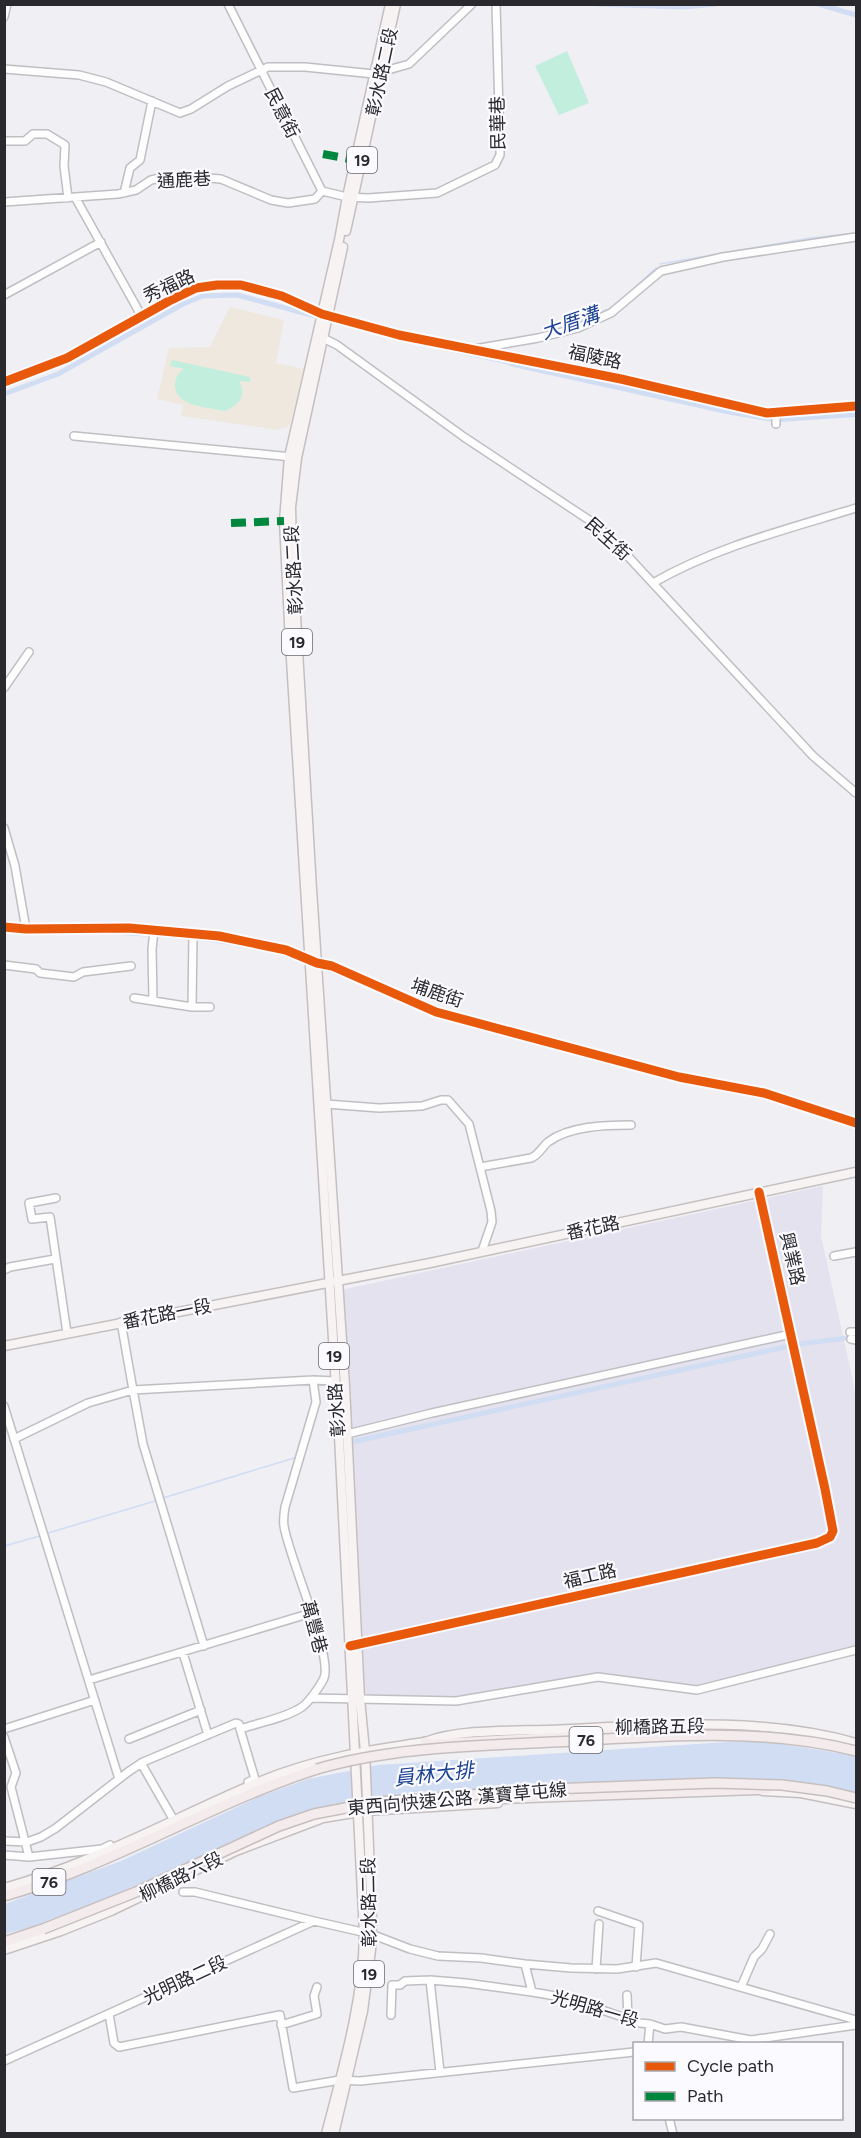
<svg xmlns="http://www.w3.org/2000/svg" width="861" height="2138" font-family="Figtree,'Noto Sans TC',sans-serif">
	<rect width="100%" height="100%" fill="#efeff4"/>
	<path fill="#e3e2ee" d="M 823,1186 L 821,1236 L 856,1395 L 856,1648 L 687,1689 L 601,1676 L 456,1700 L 363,1696 L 341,1290 Z"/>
	<path fill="#eee8df" d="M 230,307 L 284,320 L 276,363 L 304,369 L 290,425 L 279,430 L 181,416 L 183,405 L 157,399 L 169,348 L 210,347 Z"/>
	<path fill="#c2eedd" d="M 567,51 L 589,103 L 559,115 L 535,66 Z
		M 172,360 L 250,377 L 250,382 L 239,381 C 247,395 240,406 224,411 C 209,407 175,407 175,385 C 175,378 178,373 184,369 L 170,366 Z"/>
	<path fill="#d1ddf3" d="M 512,362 L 773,417 L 773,422 L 731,415 L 509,366 Z
		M 856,410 L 856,417 L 779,422 L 779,417 Z
		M 758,1740 L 856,1756 L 856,1795 L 654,1781 L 413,1792 L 317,1809 L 264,1827 L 108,1898 L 34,1926 L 5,1934 L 5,1904 L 121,1861 L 261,1796 L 308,1779 L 378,1765 Z"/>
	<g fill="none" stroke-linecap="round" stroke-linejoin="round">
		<path stroke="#d1ddf3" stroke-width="1.5" d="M 660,264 L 810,238 L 856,233
			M 623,298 L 656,268
			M 565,328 L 613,307
			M 471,345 L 540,334
			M 86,932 L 150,936
			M 155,936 L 189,939
			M 197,940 C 234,944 271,949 306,963
			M 322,969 L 354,981 L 433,1016 L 532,1041
			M 641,1070 L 704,1087 L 767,1098 L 814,1113
			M 830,1118 L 856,1129
			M 163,1498 L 294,1458
			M 48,1533 L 155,1501
			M 4,1546 L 40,1536"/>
		<path stroke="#d1ddf3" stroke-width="5" d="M 597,4 L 684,7 L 716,4
			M 818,4 L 856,15
			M 421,343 L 517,364
			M 4,394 L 58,374 L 183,304 L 203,296 L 237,295 L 379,333
			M 352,1442 L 799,1344 L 855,1337"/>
		<defs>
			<path id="minor" d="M 228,4 L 322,191 L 347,197 L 368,198 L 437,193 L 495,165 L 500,155 L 500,147 L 496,4
				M 4,17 L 7,4
				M 4,69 L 79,75 L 106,82 L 180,113 L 191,109 L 228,86 L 268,67 L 305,67 L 374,74 L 409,64 L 472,4
				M 4,141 L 25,141 L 33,134 L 47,134 L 65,145 L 64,166 L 68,198
				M 124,193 L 130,168 L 140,160 L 152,101
				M 75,197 L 142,317
				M 4,202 L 118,194 L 136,190 L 151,180 L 165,177 L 196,177 L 221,179 L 271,200 L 288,203 L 315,199 L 322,191
				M 4,295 L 101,242
				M 319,336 L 337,345 L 464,437 L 589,520 L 610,537 L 813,756 L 856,793
				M 475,349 L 538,338 L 578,328 L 611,313 L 661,271 L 723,257 L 856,237
				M 4,382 L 67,358 L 169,301 L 196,288 L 217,285 L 241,285 L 282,296 L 322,314 L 399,335 L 621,379 L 767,413 L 856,406
				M 776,413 L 776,424
				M 74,436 L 292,457
				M 653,583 C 715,547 788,529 856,508
				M 4,688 L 29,652
				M 4,828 L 15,866 L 26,929
				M 4,927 L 26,929 L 129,928 L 219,936 L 286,950 L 317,963 L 332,966 L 436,1012 L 679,1077 L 764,1093 L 856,1123
				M 4,965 L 36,969 L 40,973 L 74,977 L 83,972 L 131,966
				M 134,998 L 192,1007 L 210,1007
				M 153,1000 L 152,949 L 154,931
				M 192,1007 L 193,934
				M 326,1104 L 379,1108 L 422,1106 L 441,1100 L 448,1100 L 469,1124 L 491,1211 L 492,1222 L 482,1251
				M 480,1167 L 531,1158 C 539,1155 542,1147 548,1142 C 569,1126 605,1125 631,1125
				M 56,1198 L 29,1203 L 32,1219 L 50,1217 L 67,1333
				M 834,1256 L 856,1252
				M 4,1270 L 10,1267 L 55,1259
				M 121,1322 L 133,1390 L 313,1380 L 335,1381
				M 850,1332 L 856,1332
				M 851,1339 L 856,1340
				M 4,1406 L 119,1779
				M 339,1436 L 432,1413 L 791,1334
				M 14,1439 L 88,1403 L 133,1390 L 143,1444 L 204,1646
				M 355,1645 L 817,1543 L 830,1537 L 833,1531 L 825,1489 L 759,1192
				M 183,1653 L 208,1735
				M 89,1680 L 311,1613
				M 311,1698 L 456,1701 L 598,1677 L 697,1690 L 856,1650
				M 4,1729 L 95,1700
				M 240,1729 L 255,1779 L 248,1782
				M 4,1737 L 16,1773 L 11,1787 L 29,1857
				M 129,1739 L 201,1710
				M 141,1763 L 172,1817
				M 4,1841 L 27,1842 L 41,1837 L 56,1828 L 128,1772 L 143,1762 L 236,1723 L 239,1724 L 240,1729 C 258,1723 286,1718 302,1707 C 308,1703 321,1685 324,1678 C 333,1656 288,1555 284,1526 C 283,1520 284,1513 285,1507 L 316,1402 L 313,1380
				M 4,1855 L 29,1857 L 102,1849 L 110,1845
				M 183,1892 L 195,1892 L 314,1921
				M 598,1911 L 639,1925 L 636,1967
				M 525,1964 L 571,1968 L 617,1969 L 656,1963 L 856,2020
				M 596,1969 L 599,1924
				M 430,1980 L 440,2072
				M 741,1987 L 754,1957 L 762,1949 L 770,1934
				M 627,1995 L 628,2018
				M 109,2014 L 114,2043 L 119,2047 L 280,2015 L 293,2088 L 340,2080 L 360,2081 L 634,2052
				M 391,2015 L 392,1985 L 400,1985 L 405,1981 L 430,1980 L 466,1983 L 532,1992
				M 650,2024 L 665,2029 L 681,2027 L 751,2040 L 856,2025
				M 281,2025 L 317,2014 L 314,1996 L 317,1987
				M 4,2061 L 314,1921 L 371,1934 L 410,1949 L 438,1956 L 481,1958 L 525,1964 L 532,1992 L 567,1998 L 640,2023 L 650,2024 L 648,2044
				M 669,2118 L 673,2134"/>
			<path id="major" d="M 346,231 L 396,4
				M 4,1346 L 430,1263 L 856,1172
				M 763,1791 L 801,1793 L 856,1804
				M 4,1888 C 95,1863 175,1817 261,1781 C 314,1759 369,1750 425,1742 C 458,1729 511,1731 547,1730 C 647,1726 759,1715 856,1743
				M 4,1950 L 61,1931 L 111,1911 L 236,1851 L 323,1818 L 366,1811 L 498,1803
				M 326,2134 C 343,2068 363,2002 364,1934 L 339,1436 L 290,643 L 284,521 L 289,457 L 339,240 L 347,197 L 390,4
				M 334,2134 L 363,2011 L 371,1950 L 372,1920 L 365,1751 L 360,1699 L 345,1386 L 312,889 L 292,548 L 291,507 L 297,458 L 343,247"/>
			<path id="highway" d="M 425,1742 L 433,1744 L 656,1732
				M 436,1806 L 460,1800 L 768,1789
				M 4,1896 C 113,1865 209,1804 317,1769
				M 4,1942 L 43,1929"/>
		</defs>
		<use href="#minor" stroke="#bfbfc3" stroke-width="10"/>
		<use href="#major" stroke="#c6bfc0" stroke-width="11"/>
		<use href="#highway" stroke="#c6bfc0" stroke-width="12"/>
		<use href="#minor" stroke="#fdfdfd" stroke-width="7"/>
		<use href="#major" stroke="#f8f3f3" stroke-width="8"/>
		<use href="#highway" stroke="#f4ecec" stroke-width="9"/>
		<defs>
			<path id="highway-bridge" d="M 317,1769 C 392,1747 474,1746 552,1742 C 653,1737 758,1726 856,1751
				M 43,1929 L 136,1892 L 279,1826 L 314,1814 L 377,1802 L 549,1789 L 715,1783 L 782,1785 L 827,1791 L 856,1798"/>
		</defs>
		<use href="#highway-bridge" stroke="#c6bfc0" stroke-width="12" stroke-linecap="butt"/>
		<use href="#highway-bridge" stroke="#f4ecec" stroke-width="9"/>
		<path stroke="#00873e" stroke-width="8" stroke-dasharray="15 8" stroke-linecap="butt" d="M 323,154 L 355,160
			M 231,523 L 284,521"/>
		<defs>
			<path id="cycleway" d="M 4,382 L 67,358 L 169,301 L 196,288 L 217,285 L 241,285 L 282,296 L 322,314 L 399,335 L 621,379 L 767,413 L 856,406
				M 4,927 L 26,929 L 129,928 L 219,936 L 286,950 L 317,963 L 332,966 L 436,1012 L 679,1077 L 764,1093 L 856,1123
				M 350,1646 L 817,1543 L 830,1537 L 833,1531 L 825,1489 L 759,1192"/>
		</defs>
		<use href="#cycleway" stroke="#fbfaff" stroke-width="13"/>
		<use href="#cycleway" stroke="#e8590c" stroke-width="9"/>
	</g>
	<g text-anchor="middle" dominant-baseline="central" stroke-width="4.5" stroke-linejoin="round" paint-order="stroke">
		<g fill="#fbfaff" stroke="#69686d" stroke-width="1.5">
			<rect x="347" y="147" width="30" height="26" rx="4.5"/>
			<rect x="282" y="629" width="30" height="26" rx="4.5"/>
			<rect x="319" y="1343" width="30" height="26" rx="4.5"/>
			<rect x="569.5" y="1727" width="33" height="26" rx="4.5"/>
			<rect x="32.5" y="1869" width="33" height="26" rx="4.5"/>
			<rect x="354" y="1961" width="30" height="26" rx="4.5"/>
		</g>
		<g font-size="16" font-weight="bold" fill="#2a2a2e">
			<text x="362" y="160">19</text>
			<text x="297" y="642">19</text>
			<text x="334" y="1356">19</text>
			<text x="586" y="1740">76</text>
			<text x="49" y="1882">76</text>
			<text x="369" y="1974">19</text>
		</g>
		<g font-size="18" fill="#2a2a2e" stroke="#fbfaff">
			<text transform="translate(382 72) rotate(-78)">彰水路二段</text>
			<text transform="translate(282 113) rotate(63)">民意街</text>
			<text transform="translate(498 123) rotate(-91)">民華巷</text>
			<text transform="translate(184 180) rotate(-3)">通鹿巷</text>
			<text transform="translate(169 286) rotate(-25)">秀福路</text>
			<text transform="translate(595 357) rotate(12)">福陵路</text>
			<text transform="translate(608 539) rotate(42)">民生街</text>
			<text transform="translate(294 570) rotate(-93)">彰水路二段</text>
			<text transform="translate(437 993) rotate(19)">埔鹿街</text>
			<text transform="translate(593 1228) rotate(-12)">番花路</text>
			<text transform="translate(792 1259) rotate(77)">興業路</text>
			<text transform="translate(167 1314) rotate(-11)">番花路一段</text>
			<text transform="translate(337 1410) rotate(-94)">彰水路</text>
			<text transform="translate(590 1576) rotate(-13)">福工路</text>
			<text transform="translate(314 1627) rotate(75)">萬豐巷</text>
			<text transform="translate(660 1727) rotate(-1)">柳橋路五段</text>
			<text transform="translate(457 1799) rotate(-5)">東西向快速公路 漢寶草屯線</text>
			<text transform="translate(181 1877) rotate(-26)">柳橋路六段</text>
			<text transform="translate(369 1902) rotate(-91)">彰水路二段</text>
			<text transform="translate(185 1980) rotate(-25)">光明路二段</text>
			<text transform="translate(595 2009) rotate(16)">光明路一段</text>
		</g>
		<g font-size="20" font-style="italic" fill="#1a4093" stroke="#fbfaff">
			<text transform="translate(570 323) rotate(-19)">大厝溝</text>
			<text transform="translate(434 1774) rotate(-6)">員林大排</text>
		</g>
	</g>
	<rect width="861" height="2138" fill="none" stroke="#2a2a2e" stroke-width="12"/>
	<rect x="633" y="2042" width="210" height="78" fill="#fbfaff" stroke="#a7a7ab" stroke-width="1.5"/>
	<rect x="645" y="2062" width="30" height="9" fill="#e8590c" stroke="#a7a7ab" stroke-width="1.5"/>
	<text x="687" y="2072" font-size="18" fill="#2a2a2e">Cycle path</text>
	<rect x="645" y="2092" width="30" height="9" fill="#00873e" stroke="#a7a7ab" stroke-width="1.5"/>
	<text x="687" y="2102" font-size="18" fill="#2a2a2e">Path</text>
</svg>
